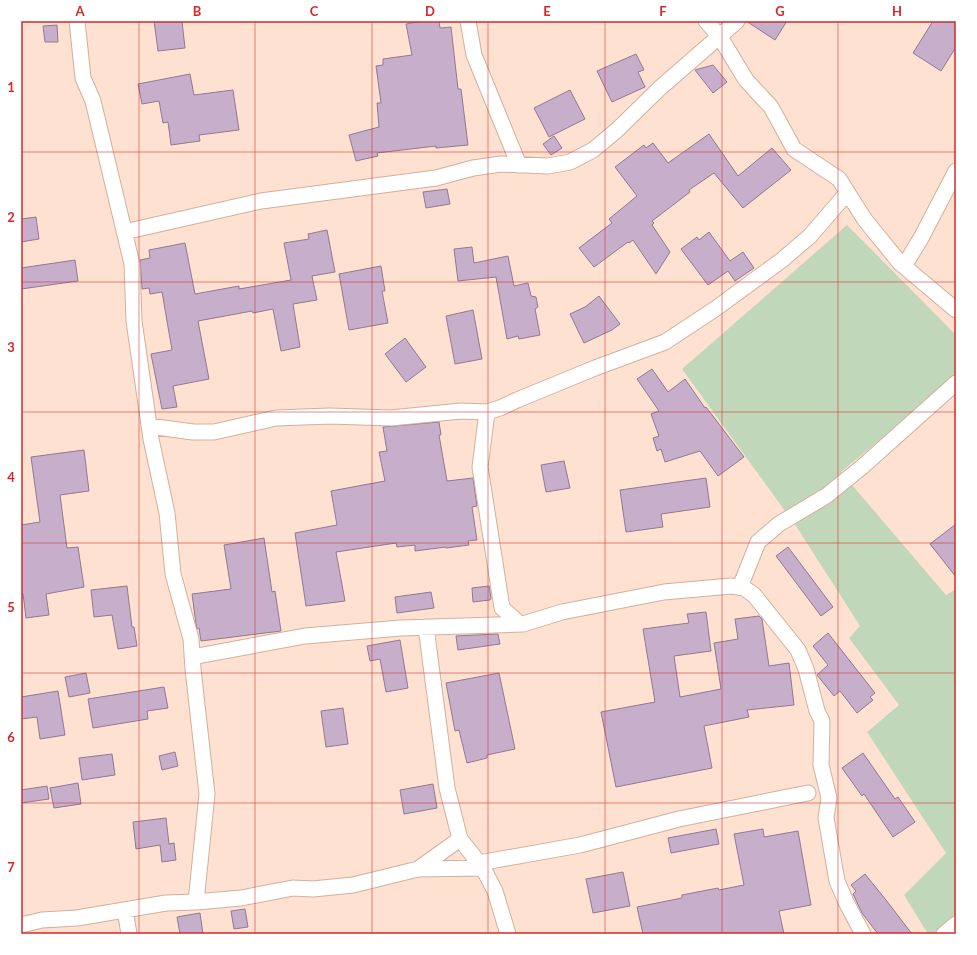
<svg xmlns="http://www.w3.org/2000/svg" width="977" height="955" font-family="Lato,sans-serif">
	<rect width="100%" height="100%" fill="#ffe1d1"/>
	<path fill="#c1d7b9" d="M 847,225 L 956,335 L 956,377 L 841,472 L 946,595 L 956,589 L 956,934 L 928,934 L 904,895 L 946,853 L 867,732 L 899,705 L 849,638 L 860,626 L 796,526 L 682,369 Z"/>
	<path fill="#c7aecb" stroke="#907994" d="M 154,21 L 182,21 L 185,48 L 158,51 Z
		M 423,21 L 439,21 L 440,28 L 451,27 L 458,89 L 461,89 L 468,145 L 436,148 L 436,146 L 377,153 L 378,156 L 356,161 L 349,135 L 379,127 L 377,103 L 381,103 L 376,66 L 383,65 L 383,59 L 412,55 L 406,24 Z
		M 746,21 L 787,21 L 775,40 Z
		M 933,21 L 956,21 L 956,47 L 941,71 L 913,53 Z
		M 57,25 L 58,42 L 45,42 L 43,26 Z
		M 636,54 L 644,70 L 638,72 L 645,87 L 612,102 L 597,71 Z
		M 713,65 L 727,82 L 713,93 L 695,70 Z
		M 190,74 L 194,95 L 233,90 L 239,130 L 199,135 L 200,141 L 171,145 L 168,122 L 163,123 L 159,101 L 142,104 L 138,84 Z
		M 570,90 L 585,119 L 549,137 L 534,108 Z
		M 709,134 L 738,176 L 772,148 L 791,170 L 743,208 L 714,173 L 689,190 L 690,192 L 652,221 L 654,223 L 652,225 L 670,252 L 656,274 L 633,240 L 629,243 L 628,242 L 594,267 L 579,248 L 612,223 L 609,219 L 637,196 L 615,167 L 644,145 L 646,148 L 653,143 L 668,163 Z
		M 554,136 L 562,148 L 551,155 L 543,144 Z
		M 447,189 L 450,204 L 426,208 L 423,192 Z
		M 36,217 L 39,239 L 21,242 L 21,219 Z
		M 327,230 L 335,272 L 312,276 L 317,300 L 293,304 L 300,347 L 281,351 L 273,309 L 253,313 L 252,311 L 198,321 L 209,379 L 173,386 L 177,407 L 162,409 L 151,354 L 172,350 L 162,292 L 150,294 L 149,288 L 142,289 L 140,260 L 150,258 L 149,250 L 185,243 L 195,294 L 239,286 L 239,289 L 291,280 L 284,243 L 309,239 L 308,234 Z
		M 709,232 L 730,261 L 743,252 L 754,268 L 735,281 L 728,271 L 708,285 L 681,249 L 697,237 L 699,240 Z
		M 472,247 L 474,263 L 508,256 L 514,286 L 528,283 L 531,296 L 536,297 L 538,307 L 535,309 L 540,335 L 519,339 L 518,336 L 507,339 L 496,277 L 458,281 L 454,249 Z
		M 75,260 L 78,281 L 21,289 L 21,268 Z
		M 381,266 L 385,291 L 382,291 L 388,323 L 349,330 L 339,274 Z
		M 599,296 L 620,324 L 612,330 L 584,343 L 570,314 L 585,307 Z
		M 473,310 L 482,359 L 455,364 L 446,316 Z
		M 405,338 L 426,367 L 406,382 L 385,354 Z
		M 652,369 L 668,392 L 685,379 L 705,408 L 706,407 L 744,457 L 718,476 L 700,451 L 665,462 L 661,449 L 657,451 L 653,438 L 659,436 L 651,414 L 659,411 L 637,379 Z
		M 439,422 L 441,435 L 439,435 L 447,481 L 473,478 L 477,506 L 472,507 L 477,540 L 468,541 L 469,545 L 446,548 L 446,547 L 415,551 L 415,545 L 397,547 L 396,543 L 336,552 L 345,601 L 306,606 L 295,533 L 337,525 L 331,491 L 385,481 L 379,452 L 387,451 L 383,427 Z
		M 84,450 L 89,491 L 60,495 L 67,548 L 78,547 L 84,587 L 46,594 L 49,615 L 26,618 L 23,594 L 21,595 L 21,525 L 40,522 L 31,457 Z
		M 564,461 L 570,488 L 546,492 L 541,465 Z
		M 706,478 L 710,507 L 661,514 L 663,527 L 626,532 L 620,490 Z
		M 956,524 L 956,577 L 930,544 Z
		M 264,538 L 272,592 L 275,591 L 281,631 L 201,641 L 199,628 L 197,629 L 196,624 L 192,594 L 231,589 L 224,545 Z
		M 788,547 L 833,607 L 821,616 L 776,556 Z
		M 127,586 L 132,627 L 134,627 L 137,646 L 118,649 L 112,615 L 94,617 L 91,590 Z
		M 489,586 L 491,598 L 490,600 L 473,602 L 472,588 Z
		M 431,592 L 434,608 L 397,613 L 395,597 Z
		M 706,612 L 711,651 L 674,656 L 680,697 L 721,689 L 714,643 L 738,639 L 735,619 L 759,616 L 762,619 L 769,666 L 789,663 L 794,705 L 747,710 L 749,717 L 704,726 L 712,768 L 616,787 L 601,712 L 655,702 L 643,629 L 689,623 L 687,614 Z
		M 828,633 L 875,693 L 870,697 L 873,700 L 857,713 L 840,691 L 834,696 L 817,675 L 828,665 L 813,646 Z
		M 498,634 L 500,644 L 458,650 L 456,636 Z
		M 400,640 L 408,688 L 386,692 L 380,659 L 370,661 L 367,646 Z
		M 86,673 L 90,693 L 69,697 L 65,677 Z
		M 499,673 L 515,749 L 487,755 L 487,758 L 467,763 L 459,730 L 455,731 L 446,683 Z
		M 164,687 L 168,708 L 147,711 L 148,719 L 93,728 L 88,699 Z
		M 58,691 L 65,735 L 40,739 L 37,717 L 21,719 L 21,697 Z
		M 343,708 L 348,744 L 326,747 L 321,711 Z
		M 175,752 L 178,766 L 162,770 L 159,756 Z
		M 863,753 L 895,799 L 898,797 L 915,822 L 893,837 L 864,794 L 862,796 L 842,768 Z
		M 112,754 L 115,775 L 82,780 L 79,758 Z
		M 78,783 L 81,804 L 54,808 L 50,788 Z
		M 433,784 L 437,808 L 404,814 L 400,790 Z
		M 47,786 L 49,799 L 21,803 L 21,790 Z
		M 166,818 L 169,844 L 174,843 L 176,860 L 162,862 L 160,845 L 136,849 L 133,822 Z
		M 716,829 L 719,844 L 671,853 L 668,838 Z
		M 763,829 L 764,837 L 798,831 L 811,905 L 779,911 L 784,934 L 643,934 L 637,907 L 682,898 L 682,895 L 718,888 L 719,890 L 744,885 L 734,834 Z
		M 623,872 L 630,906 L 593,913 L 586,879 Z
		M 865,874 L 886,900 L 912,934 L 878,934 L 862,913 L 853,894 L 856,891 L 851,885 Z
		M 245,909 L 248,927 L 234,929 L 231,911 Z
		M 200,913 L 203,934 L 180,934 L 177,917 Z"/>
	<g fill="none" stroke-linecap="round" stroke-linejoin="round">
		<defs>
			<path id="minor" d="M 77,21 L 83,78 L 93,101 L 132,264 L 134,321 L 151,439 L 167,513 L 173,574 L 191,639 L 193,669 L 207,794 L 196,902
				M 468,21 L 474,55 L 519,165
				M 706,21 L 720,37 L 746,80 L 771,107 L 794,149 L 839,179 L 865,220 L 900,263 L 956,310
				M 124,232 L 261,201 L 436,178 L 473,168 L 501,164 L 548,166 L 570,162 L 593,150 L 617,130 L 660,88 L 737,21
				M 904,266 L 921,238 L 956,171
				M 487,412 L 480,467 L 502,608 L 520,624
				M 149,426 L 193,432 L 214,432 L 276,418 L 330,416 L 391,418 L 461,411 L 487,412 L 500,408 L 517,400 L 595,368 L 665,342 L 715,309 L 782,260 L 810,236 L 847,193
				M 740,587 L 758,542 L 779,524 L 826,496 L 862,467 L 956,383
				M 426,627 L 447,788 L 460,839 L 483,868 L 495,891 L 508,934
				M 192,657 L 305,636 L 401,628 L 523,624 L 562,612 L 664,592 L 731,586 L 744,588 L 754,595 L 798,650 L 806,669 L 817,711 L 822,721 L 821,765 L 829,798 L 826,818 L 837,881 L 846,902 L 863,934
				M 479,863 L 580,845 L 679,819 L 808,793
				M 418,869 L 460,839
				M 125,910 L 129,934
				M 21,925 L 42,920 L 77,918 L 166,903 L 196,902 L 241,898 L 293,888 L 313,889 L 353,885 L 418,869 L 483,868
				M 944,934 L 956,924"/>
		</defs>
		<use href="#minor" stroke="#d2af9b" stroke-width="17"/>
		<use href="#minor" stroke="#fff" stroke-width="15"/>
	</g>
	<path fill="none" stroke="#d62828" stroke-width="1" stroke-opacity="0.55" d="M 139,21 L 139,934M 255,21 L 255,934M 372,21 L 372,934M 488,21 L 488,934M 605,21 L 605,934M 722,21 L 722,934M 838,21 L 838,934M 21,152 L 956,152M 21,282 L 956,282M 21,412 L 956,412M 21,543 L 956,543M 21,673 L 956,673M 21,803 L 956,803"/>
	<rect width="977" height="955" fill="none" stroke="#ffffff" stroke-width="44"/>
	<rect x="22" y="22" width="933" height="911" fill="none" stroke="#d62828" stroke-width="1.5"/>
	<g font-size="13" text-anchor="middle" font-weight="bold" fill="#d62828">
		<text x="80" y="16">A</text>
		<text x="197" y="16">B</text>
		<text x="314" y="16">C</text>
		<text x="430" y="16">D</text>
		<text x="547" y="16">E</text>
		<text x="663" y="16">F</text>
		<text x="780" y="16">G</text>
		<text x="897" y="16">H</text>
		<text x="11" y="92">1</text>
		<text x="11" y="222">2</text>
		<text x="11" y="352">3</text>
		<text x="11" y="482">4</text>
		<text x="11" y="612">5</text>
		<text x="11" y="742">6</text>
		<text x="11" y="872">7</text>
	</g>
</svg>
